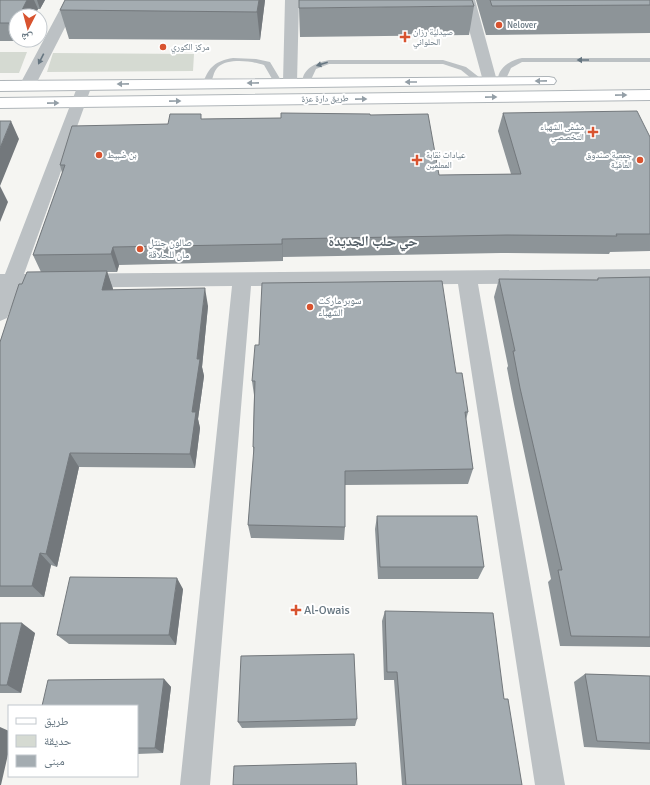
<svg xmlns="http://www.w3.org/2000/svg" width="650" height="785" font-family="Signika,'Noto Naskh Arabic',sans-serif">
	<rect width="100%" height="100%" fill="#f5f5f2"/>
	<path fill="#d5dad2" d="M 0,52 L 27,52 L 19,73 L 0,73 Z
		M 53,53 L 194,54 L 193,71 L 47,72 Z"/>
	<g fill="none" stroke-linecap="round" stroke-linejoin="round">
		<defs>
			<path id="secondary" d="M 549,77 L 554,78 L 556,81 L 554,84 L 0,91 L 0,81 Z
				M 650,90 L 650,100 L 0,108 L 0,98 Z"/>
		</defs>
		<use href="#secondary" stroke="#afb5b9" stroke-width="2"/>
		<path fill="#bcc1c4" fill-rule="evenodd" d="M 233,58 L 256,59 L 270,62 L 282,82 L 275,84 L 264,65 C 252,61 228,58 218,67 C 213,72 213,79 210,85 L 204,85 L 203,83 C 209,67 215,61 233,58 Z
			M 522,58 L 650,58 L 650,62 L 522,62 L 511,68 L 504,83 L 498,83 C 496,69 510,60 522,58 Z
			M 329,60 L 443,60 L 466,67 L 484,81 L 477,83 L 461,70 L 443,64 L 329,64 L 316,69 L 309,84 L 303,84 C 300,69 318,62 329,60 Z"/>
		<path fill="#bcc1c4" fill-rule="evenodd" d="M 65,0 L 79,0 L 35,86 L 32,89 L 22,89 L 19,86 Z
			M 285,0 L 299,0 L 297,82 L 295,85 L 285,85 L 283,82 Z
			M 461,0 L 475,0 L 497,81 L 495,84 L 485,84 L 483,81 Z
			M 85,81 L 90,82 L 92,85 L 24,274 L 650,269 L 650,283 L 478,284 L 565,785 L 535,785 L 458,284 L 251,286 L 210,785 L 180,785 L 232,286 L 19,288 L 7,318 L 0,321 L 0,274 L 5,274 L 78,85 L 80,82 Z"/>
		<use href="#secondary" fill="#fff" fill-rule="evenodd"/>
	</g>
	<path fill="#8d9498" d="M 0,0 L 45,0 L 40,9 L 38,9 L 34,16 L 16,16 L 16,40 L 22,40 L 21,41 L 0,41 Z
		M 265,0 L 260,40 L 69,39 L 60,10 Z
		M 476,0 L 650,0 L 650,33 L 486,35 Z
		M 474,6 L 469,35 L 300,37 L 299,8 Z
		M 503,113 L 650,137 L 650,251 L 610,252 L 609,254 L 501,253 L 283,257 L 283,261 L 119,265 L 117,272 L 107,272 L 113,289 L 113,290 L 208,306 L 202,367 L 204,376 L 198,419 L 200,428 L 195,468 L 79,467 L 57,567 L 51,565 L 44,597 L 0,597 L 0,342 L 22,284 L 41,272 L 33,255 L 62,173 L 60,165 L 168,124 L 202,119 L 281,118 L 370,115 L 439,175 L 511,174 L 498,131 Z
		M 650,277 L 650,647 L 560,646 L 548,582 L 551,579 L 514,404 L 507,368 L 508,366 L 494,297 L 499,279 L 597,280 L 598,278 Z
		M 456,373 L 468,412 L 466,420 L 473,469 L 468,484 L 345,485 L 345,527 L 344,540 L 251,538 L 248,525 L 254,455 L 253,447 L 254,395 L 252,381 Z
		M 377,516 L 484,567 L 478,579 L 378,579 L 375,529 Z
		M 183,589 L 176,645 L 69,644 L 57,635 Z
		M 385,611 L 504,699 L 522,785 L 402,785 L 394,680 L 384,680 L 382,621 Z
		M 0,623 L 35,633 L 21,693 L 0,693 Z
		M 585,674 L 650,676 L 650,750 L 584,747 L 574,682 Z
		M 164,679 L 171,687 L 163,753 L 137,754 L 137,706 Z
		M 357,719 L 355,726 L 242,728 L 238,722 Z"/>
	<path fill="#73787c" d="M 27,0 L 34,0 L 38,9 L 34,16 L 19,16 Z
		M 37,0 L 45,0 L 40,9 Z
		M 259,0 L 265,0 L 260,40 L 257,12 Z
		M 11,121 L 19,139 L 0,186 L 8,202 L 0,222 L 0,148 Z
		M 282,239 L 283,257 L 283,261 L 282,244 Z
		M 113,247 L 119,265 L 117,272 L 111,254 Z
		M 107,271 L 113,289 L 109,307 L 102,290 Z
		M 205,288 L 208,306 L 202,367 L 204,376 L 198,419 L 200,428 L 195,468 L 190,454 L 192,412 L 197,359 Z
		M 70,453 L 79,467 L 57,567 L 46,554 Z
		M 40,553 L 51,565 L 44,597 L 32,586 Z
		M 177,578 L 183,589 L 176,645 L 169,635 Z
		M 22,623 L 35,633 L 21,693 L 7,685 Z
		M 164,679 L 171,687 L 163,753 L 155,748 Z
		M 0,727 L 9,731 L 9,750 L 1,785 L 0,785 Z"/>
	<path fill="#a4acb1" stroke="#73787c" d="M 0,0 L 27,0 L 19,16 L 16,16 L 16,21 L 15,23 L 0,23 Z
		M 65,0 L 259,0 L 257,12 L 60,10 Z
		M 299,0 L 472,0 L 474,6 L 299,8 Z
		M 490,0 L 650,0 L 650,5 L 492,6 Z
		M 637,111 L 650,137 L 650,234 L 616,234 L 617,236 L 507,235 L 282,239 L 282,244 L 113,247 L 111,254 L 33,255 L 65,165 L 60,165 L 72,126 L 168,124 L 170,114 L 201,114 L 201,119 L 281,118 L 281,113 L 370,114 L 370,115 L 428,114 L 439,175 L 521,174 L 503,113 Z
		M 0,121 L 11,121 L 0,148 Z
		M 107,271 L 102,290 L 205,288 L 197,359 L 200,359 L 192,412 L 196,412 L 190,454 L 70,453 L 46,554 L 40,553 L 32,586 L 0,586 L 0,342 L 19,284 L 22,284 L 27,272 Z
		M 650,277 L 650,637 L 571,636 L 558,570 L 562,570 L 520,388 L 513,351 L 515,351 L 499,279 L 598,280 L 598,278 Z
		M 442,281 L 456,373 L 462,373 L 468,412 L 465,412 L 473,469 L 345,471 L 345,527 L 248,525 L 254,447 L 253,447 L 255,381 L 252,381 L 255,345 L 259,345 L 262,283 Z
		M 377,516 L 477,516 L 484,567 L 380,567 Z
		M 70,577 L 177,578 L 169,635 L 57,635 Z
		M 385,611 L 493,613 L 504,699 L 508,699 L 522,785 L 406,785 L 397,672 L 387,672 Z
		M 0,623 L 22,623 L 7,685 L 0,685 Z
		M 354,654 L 357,719 L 238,722 L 241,656 Z
		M 585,674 L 650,676 L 650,743 L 597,741 Z
		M 164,679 L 155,748 L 137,748 L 137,706 L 42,706 L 48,680 Z
		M 356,763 L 357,785 L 233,785 L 234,766 Z"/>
	<defs><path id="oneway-solid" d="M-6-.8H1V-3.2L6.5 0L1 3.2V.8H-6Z"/></defs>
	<g fill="#667681">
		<use href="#oneway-solid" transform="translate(41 59) rotate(117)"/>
		<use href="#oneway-solid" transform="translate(583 60) rotate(180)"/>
		<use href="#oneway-solid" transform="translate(322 64) rotate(163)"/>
	</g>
	<g fill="#949fa7">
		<use href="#oneway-solid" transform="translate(541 81) rotate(179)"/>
		<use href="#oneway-solid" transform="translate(411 82) rotate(180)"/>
		<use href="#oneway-solid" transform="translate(253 83) rotate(179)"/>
		<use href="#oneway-solid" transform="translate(123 84) rotate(179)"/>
		<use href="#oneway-solid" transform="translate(621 95) rotate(-1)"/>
		<use href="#oneway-solid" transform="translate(491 97) rotate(-1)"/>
		<use href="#oneway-solid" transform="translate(361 99) rotate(-1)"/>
		<use href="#oneway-solid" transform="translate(175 101) rotate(-1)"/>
		<use href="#oneway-solid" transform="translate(53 103) rotate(-1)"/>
	</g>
	<g fill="#d8532f" stroke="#fff" stroke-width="1.5">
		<circle cx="499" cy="25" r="4"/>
		<path d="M403 31h4v4h4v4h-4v4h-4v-4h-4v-4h4z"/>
		<circle cx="163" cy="47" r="4"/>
		<path d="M591 126h4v4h4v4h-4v4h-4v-4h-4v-4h4z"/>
		<circle cx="99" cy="155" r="4"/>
		<path d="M415 154h4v4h4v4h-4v4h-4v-4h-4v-4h4z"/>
		<circle cx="640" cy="160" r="4"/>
		<circle cx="140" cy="249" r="4"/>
		<circle cx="310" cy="307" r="4"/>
		<path d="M294 604h4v4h4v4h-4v4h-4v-4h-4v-4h4z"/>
	</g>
	<g text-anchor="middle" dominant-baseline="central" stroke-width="4" stroke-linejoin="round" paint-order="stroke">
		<g font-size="9" fill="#667681" stroke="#fff" text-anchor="start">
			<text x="507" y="25">Nelover</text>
			<text x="413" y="32">صيدلية رزان<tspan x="413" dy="10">الحلواني</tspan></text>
			<text x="171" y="47">مركز الكوري</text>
			<text x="584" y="127" text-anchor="end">مشفى الشهباء<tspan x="584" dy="10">التخصصي</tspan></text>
			<text x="107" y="155">بن ضبيط</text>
			<text x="426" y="155">عيادات نقابة<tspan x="426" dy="10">المعلمين</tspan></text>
			<text x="632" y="155" text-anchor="end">جمعية صندوق<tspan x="632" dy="10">العافية</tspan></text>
		</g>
		<g font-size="9" fill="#667681" stroke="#fff">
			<text transform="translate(325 99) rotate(-1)">طريق دارة عزة</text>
		</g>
		<g font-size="10" fill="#667681" stroke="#fff" text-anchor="start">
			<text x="148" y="243">صالون جنتل<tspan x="148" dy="12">مان للحلاقة</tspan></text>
			<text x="318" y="301">سوبر ماركت<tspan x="318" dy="12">الشهباء</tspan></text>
		</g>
		<g font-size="12" fill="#667681" stroke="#fff" text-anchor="start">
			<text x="304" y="610">Al-Owais</text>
		</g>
		<g font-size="14" font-weight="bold" fill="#545f67" stroke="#fff">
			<text x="373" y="241">حي حلب الجديدة</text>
		</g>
	</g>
	<rect x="8" y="705" width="130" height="72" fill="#ffffff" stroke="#c2c8cd"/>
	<rect x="16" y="718" width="20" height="6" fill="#ffffff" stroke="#c2c8cd"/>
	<text x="44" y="725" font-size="12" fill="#667681">طريق</text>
	<rect x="16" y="735" width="20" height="12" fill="#d5dad2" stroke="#c2c8cd"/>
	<text x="44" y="745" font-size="12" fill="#667681">حديقة</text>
	<rect x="16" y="755" width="20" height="12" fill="#a4acb1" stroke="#c2c8cd"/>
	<text x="44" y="765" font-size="12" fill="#667681">مبنى</text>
	<g transform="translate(28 28) rotate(186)"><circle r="19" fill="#ffffff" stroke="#c2c8cd"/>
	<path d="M0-3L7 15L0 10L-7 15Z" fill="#d8532f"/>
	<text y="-6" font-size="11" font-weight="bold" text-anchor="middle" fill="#667681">ش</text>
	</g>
</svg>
